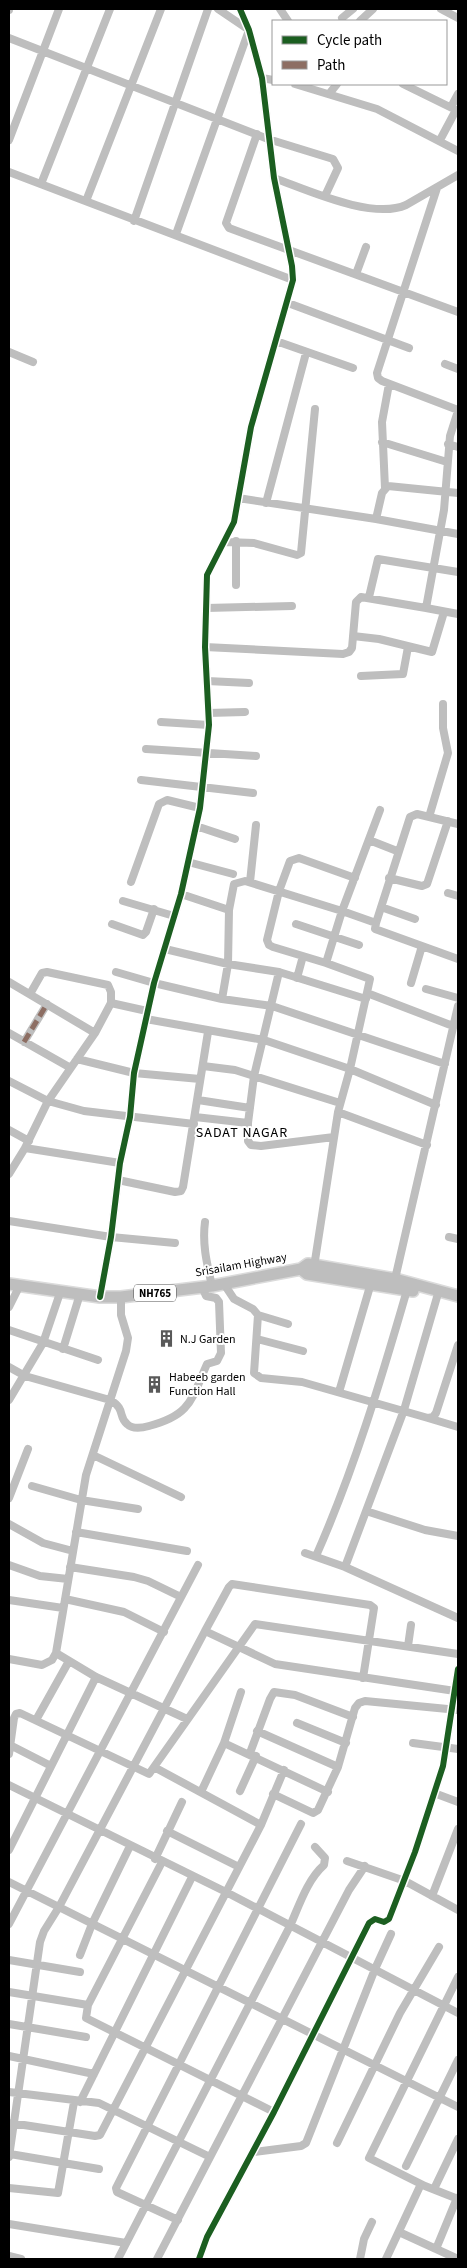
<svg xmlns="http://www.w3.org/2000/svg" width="467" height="2268" font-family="'Source Sans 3',sans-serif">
	<rect width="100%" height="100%" fill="#fff"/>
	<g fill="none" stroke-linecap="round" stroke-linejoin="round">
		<defs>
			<path id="highway" d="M 301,1269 L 307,1274 L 413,1291
				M 9,1284 L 100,1297 L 121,1297 L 212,1286 L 301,1269 L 308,1264 L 395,1279 L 458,1296"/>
		</defs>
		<use href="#highway" stroke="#dbdbdb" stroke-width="14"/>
		<path stroke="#bebebe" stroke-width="8" d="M 280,9 L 288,21
			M 441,9 L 458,18
			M 9,10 L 9,9
			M 342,18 L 353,9
			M 360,21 L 373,9
			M 9,38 L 268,139 L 333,159 L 338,168 L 325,196
			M 262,78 L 273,80
			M 295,84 L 377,109 L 458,151
			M 403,84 L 458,111
			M 329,94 L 337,84
			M 451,107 L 458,94
			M 257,134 L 226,223 L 229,228 L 458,312
			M 9,140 L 59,9
			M 440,140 L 456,110
			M 9,172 L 293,280
			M 274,178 C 308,190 372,220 406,205 L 458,175
			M 41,184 L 110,9
			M 437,188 L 377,373 L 378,378 L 382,381 L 458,410
			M 86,201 L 161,9
			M 134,221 L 208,9
			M 176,234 L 249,30 L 218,9
			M 356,274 L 366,247
			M 288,303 L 409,348
			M 276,341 L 353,368
			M 9,352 L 33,362
			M 445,364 L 458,369
			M 458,411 L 450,436 L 444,510 L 426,608 L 458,614
			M 382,442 L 447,462
			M 448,444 L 458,447
			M 385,488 L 382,422 L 389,384
			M 238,498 L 376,519 L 458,534
			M 266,503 L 306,353
			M 376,519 L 382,493 L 388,486 L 458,493
			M 236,541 L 236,585
			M 225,542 L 254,543 L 297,555 L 301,553 L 315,409
			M 369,597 L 378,559 L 458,572
			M 206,608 L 292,606
			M 353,636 L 379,639 L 432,652 L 444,612
			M 205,647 L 343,654 L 349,652 L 352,648 L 356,602 L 361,597 L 426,608
			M 361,676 L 403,674 L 408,647
			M 207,681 L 249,683
			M 208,713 L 245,712
			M 161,722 L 209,725
			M 146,749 L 256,756
			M 141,780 L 253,793
			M 429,817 L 448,753 L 443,728 L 443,704
			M 196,826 L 235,839
			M 369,840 L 397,851
			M 188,862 L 233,874
			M 355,878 L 299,858 L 290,861 L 279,891 L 267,940 L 269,945 L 273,947 L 326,963 L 370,979 L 350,1069 L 338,1112 L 427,1145
			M 389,878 L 422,886 L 427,884 L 448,821
			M 131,882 L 159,804 L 167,800 L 200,808
			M 250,882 L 256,825
			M 448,893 L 458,896
			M 181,894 L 229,910
			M 123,901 L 174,916
			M 381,907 L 415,919
			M 376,923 L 410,817 L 417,814 L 458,824
			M 112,924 L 143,935 L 146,932 L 154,909
			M 296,924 L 359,945
			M 165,949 L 228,964 L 279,972 L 366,999
			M 326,963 L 342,911 L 376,923 L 375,929 L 458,959
			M 116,972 L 154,983 L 222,999 L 272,1006 L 445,1064
			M 279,972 L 254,1076 L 248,1123 L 248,1141 L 251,1145 L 261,1146 L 334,1137
			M 297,978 L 303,956
			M 9,982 L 95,1033
			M 411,983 L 422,946
			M 426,989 L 458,998
			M 367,993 L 453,1026
			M 30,994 L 42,973 L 47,972 L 108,985 L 111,992 L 111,1003
			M 222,999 L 228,964 L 229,910 L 234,884 L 245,881 L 342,911 L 380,810
			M 146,1019 L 264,1040 L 350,1069 L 436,1105
			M 9,1033 L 69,1067
			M 24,1042 L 47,1004
			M 77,1059 L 134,1073 L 200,1079
			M 203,1066 L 235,1070 L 340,1103
			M 9,1081 L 48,1101 L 84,1111 L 194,1124
			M 198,1100 L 250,1108
			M 195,1117 L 248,1123
			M 9,1130 L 29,1141
			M 25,1148 L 120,1163
			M 9,1174 L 25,1148 L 48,1101 L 95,1033 L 111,1003 L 147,1011
			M 118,1180 L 175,1192 L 181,1191 L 183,1187 L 208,1032
			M 9,1221 L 111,1237 L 175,1243
			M 205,1222 C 202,1244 207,1264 212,1286
			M 449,1237 L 458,1239
			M 314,1267 L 338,1112
			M 395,1279 L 458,1006
			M 224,1284 L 234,1299 L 253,1309 L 258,1315 L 254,1373 L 261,1378 L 302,1382 L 428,1418 L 433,1417 L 436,1413 L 458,1345
			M 100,1297 L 111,1237 L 120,1163 L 130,1117 L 134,1073 L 154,983 L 181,894 L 200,808 L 209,725 L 205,647 L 207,575 L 234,522 L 251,427 L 293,280 L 292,266 L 274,178 L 262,78 L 249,30 L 240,9
			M 9,1307 L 20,1285
			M 258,1315 L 288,1324
			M 9,1330 L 98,1360
			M 257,1339 L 303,1351
			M 63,1349 L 80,1294
			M 9,1367 L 25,1376 L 110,1400 C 126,1409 118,1417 127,1424 C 133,1430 142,1428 149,1426 C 191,1415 191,1400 207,1364 L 217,1361 L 221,1353 L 219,1302 L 216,1298 L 206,1296 L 202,1287
			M 339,1392 L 371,1283
			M 9,1400 L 43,1343 L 61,1290
			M 428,1418 L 458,1427
			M 93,1455 L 181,1497
			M 32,1486 L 81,1500 L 138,1509
			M 9,1498 L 28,1449
			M 366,1511 L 425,1530 L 458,1536
			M 9,1524 L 43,1543 L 73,1551
			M 76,1532 L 187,1551
			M 305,1553 L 345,1567 L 458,1618
			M 316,1556 C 354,1470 381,1380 407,1290
			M 9,1565 L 40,1576 L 68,1579
			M 70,1567 L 134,1577 L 148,1581 L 181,1597
			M 345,1567 L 404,1410 L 437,1297
			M 65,1599 L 124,1612 L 164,1632
			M 9,1600 L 63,1608
			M 408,1646 L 411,1625
			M 56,1653 L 96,1677 L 187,1719
			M 9,1659 L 42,1665 L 52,1660 L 56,1653 L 86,1475 L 126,1351 L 128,1338 L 121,1315 L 121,1297
			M 363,1678 L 374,1608 L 370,1605 L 232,1584 L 229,1587 L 205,1631 L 275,1664 L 455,1691
			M 36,1720 L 69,1661
			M 297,1723 L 346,1743
			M 257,1731 L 338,1767
			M 224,1743 L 328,1792
			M 413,1743 L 458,1749
			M 10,1745 L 51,1766
			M 250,1753 L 270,1699 L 274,1692 L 295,1695 L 353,1717
			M 9,1754 L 14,1718 L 16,1714 L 20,1713 L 149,1774 L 255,1624 L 458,1654
			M 154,1767 L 261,1825
			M 9,1785 L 226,1892 L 458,2013
			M 240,1791 L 256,1756
			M 201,1792 L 224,1743 L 241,1692
			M 434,1793 L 458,1802
			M 273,1794 L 313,1813 L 318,1810 L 338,1767 L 355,1708 L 359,1703 L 365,1701 L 458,1710
			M 167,1831 L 239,1867
			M 9,1850 L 96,1677
			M 155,1859 L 182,1802
			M 347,1861 L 405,1881 L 458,1910
			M 162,1862 L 88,2005 L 86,2018 L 274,2112
			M 9,1882 L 458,2107
			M 432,1896 L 458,1829
			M 9,1924 L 198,1565
			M 80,1955 L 92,1924 L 130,1846
			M 9,1960 L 80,1972
			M 458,1977 L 369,2158 L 425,2186 L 458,2199
			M 9,1992 L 88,2005
			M 9,2024 L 86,2037
			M 9,2056 L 94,2074
			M 9,2092 L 99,2103 L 210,2157
			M 80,2102 L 192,1877
			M 11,2123 L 95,2136 L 100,2135 L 261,1825 L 284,1770
			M 337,2143 L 400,2013 L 439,1947
			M 254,2152 L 301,2146 L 306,2143 L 375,1969 L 391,1934
			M 10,2154 L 99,2169
			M 9,2157 L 40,1942 L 44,1931 L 59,1907 L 205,1631
			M 406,2166 L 458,2060
			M 9,2188 L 58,2193 L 74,2102
			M 434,2189 L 458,2139
			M 178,2220 L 117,2192 L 116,2188 L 301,1824
			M 9,2224 L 126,2243
			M 399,2232 L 458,2259
			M 436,2249 L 457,2198
			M 9,2256 L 21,2259
			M 118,2259 L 290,1926 C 299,1906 307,1880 324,1865 L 325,1858 L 315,1847
			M 157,2259 L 349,1890 L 365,1866
			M 199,2259 L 207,2237 L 274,2112 L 369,1923 L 375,1919 L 384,1922 L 389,1919 L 415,1852 L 443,1766 L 458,1669
			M 360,2259 L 364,2239 L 372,2222
			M 386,2259 L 421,2184"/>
		<use href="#highway" stroke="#bebebe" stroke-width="11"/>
		<path stroke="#8d6e63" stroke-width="5" stroke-dasharray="10 5" stroke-linecap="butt" d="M 24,1042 L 47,1004"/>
		<defs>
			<path id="cycleway" d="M 100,1297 L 111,1237 L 120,1163 L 130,1117 L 134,1073 L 154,983 L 181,894 L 200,808 L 209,725 L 205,647 L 207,575 L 234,522 L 251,427 L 293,280 L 292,266 L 274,178 L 262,78 L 249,30 L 240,9
				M 199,2259 L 207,2237 L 274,2112 L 369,1923 L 375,1919 L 384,1922 L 389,1919 L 415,1852 L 443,1766 L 458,1669"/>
		</defs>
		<use href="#cycleway" stroke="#fff" stroke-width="9"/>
		<use href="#cycleway" stroke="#1b5e20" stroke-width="6"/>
	</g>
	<defs>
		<symbol id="building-bare" viewBox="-9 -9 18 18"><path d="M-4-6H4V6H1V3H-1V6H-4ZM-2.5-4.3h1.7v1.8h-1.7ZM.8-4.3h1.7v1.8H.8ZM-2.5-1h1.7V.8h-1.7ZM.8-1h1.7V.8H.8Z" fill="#595959" stroke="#fff" stroke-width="2.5" paint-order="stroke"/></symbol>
	</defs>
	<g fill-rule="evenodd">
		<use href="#building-bare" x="154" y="1326" width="25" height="25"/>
		<use href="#building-bare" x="142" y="1372" width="25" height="25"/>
	</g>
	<g text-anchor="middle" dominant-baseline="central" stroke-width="4" stroke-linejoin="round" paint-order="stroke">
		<rect fill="#fff" stroke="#4c4c4c" stroke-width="1" x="134" y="1284.5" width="42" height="17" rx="4"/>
		<g font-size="11" font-weight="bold" fill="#000">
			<text x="155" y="1293">NH765</text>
		</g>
		<g font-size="12" fill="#000" stroke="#fff">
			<text transform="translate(241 1265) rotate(-10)">Srisailam Highway</text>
		</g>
		<g font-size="12" fill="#000" stroke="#fff" text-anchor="start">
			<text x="180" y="1339">N.J Garden</text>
			<text x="169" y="1377">Habeeb garden<tspan x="169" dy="14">Function Hall</tspan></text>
		</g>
		<g font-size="14" letter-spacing="1" fill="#000" stroke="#fff">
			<text x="242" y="1133">SADAT NAGAR</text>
		</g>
	</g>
	<rect width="467" height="2268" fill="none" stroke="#000000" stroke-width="20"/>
	<rect x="272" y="20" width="175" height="65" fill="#ffffff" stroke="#999999"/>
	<rect x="282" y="36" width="25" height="8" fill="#1b5e20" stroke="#999999"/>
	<text x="317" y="45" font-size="15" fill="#000000">Cycle path</text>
	<rect x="282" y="61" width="25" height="8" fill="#8d6e63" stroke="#999999"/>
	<text x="317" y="70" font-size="15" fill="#000000">Path</text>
</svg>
